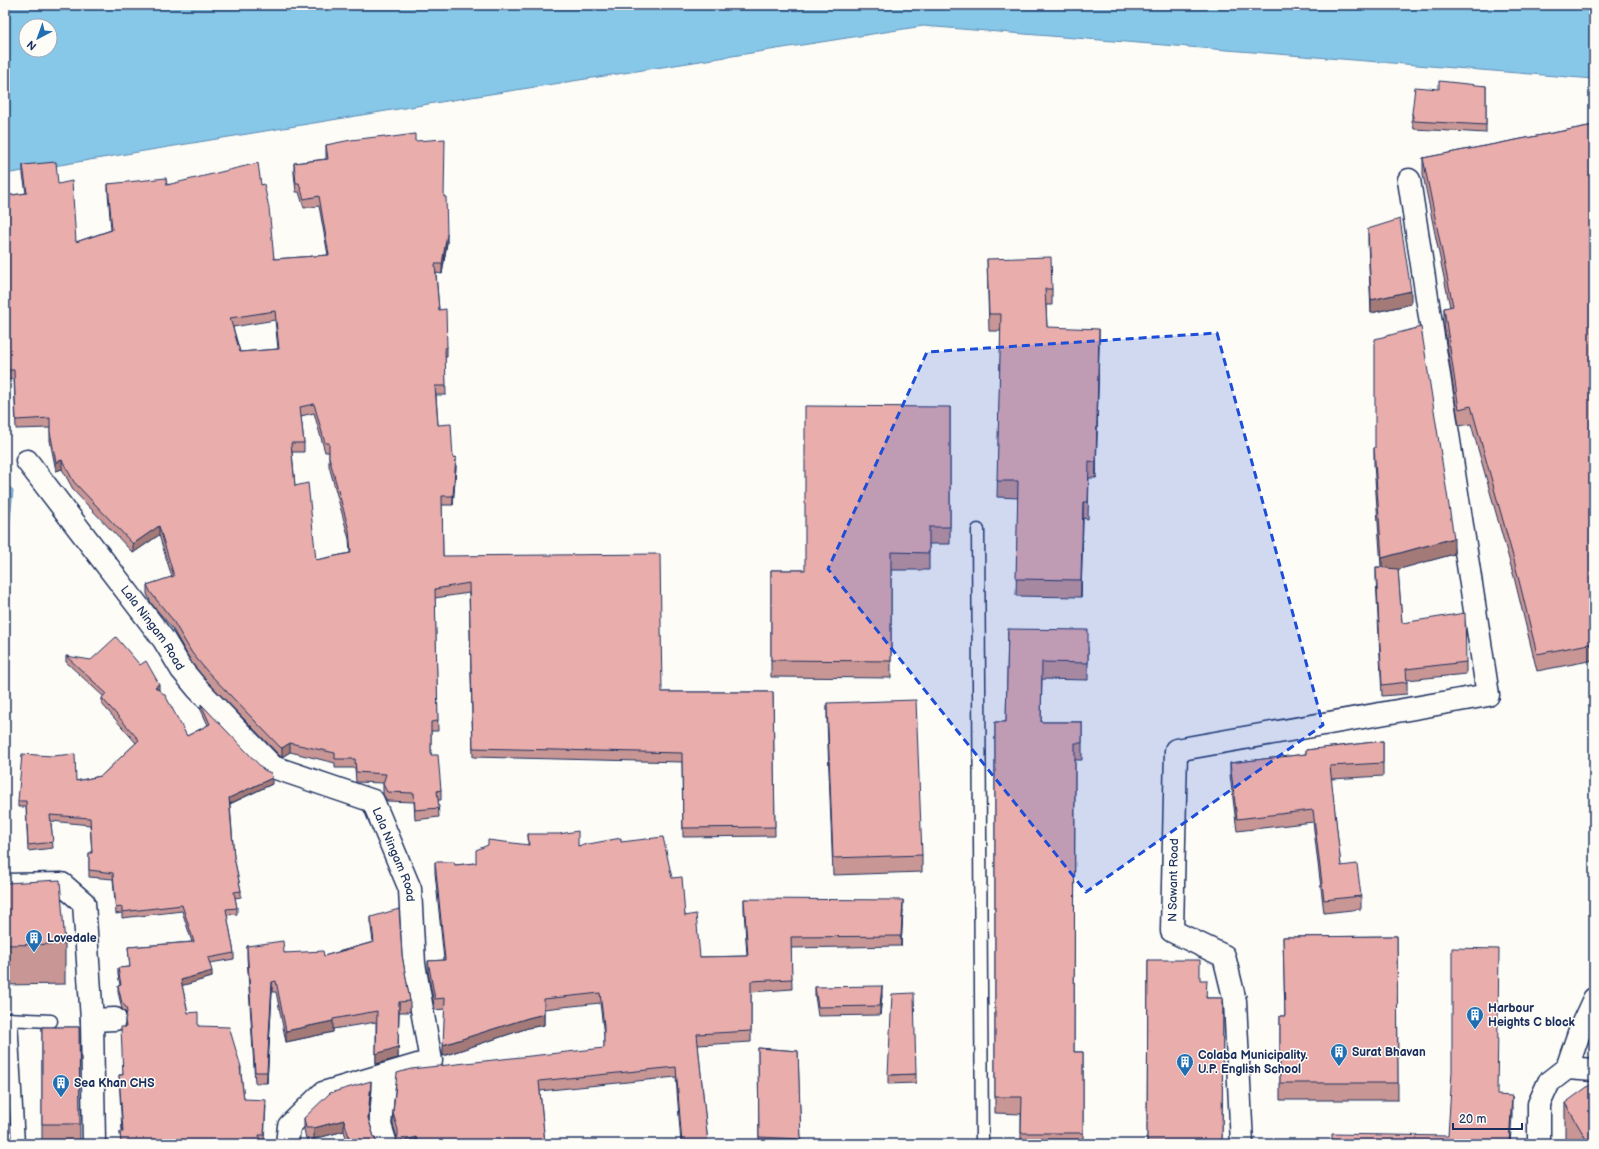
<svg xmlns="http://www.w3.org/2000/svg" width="1599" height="1149" font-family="'Balsamiq Sans',sans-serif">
	<rect width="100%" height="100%" fill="#fdfcf7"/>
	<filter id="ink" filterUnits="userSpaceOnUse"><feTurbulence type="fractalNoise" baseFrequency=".025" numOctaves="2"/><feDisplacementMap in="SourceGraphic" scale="8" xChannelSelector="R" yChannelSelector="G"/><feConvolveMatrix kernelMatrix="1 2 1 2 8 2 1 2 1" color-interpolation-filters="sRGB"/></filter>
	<g filter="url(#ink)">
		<path fill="#87c7e8" stroke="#5c8ab1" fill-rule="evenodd" d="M 5,5 L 1594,5 L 1594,79 L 923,26 L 465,98 L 5,174 ZM 26,26 L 50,26 L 50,50 L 26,50 Z
			M 5,484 L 13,490 L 5,566 Z"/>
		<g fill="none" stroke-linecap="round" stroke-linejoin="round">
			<defs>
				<path id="lane" d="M 978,530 L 982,1144
					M 5,1019 L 51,1021
					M 11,1019 L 18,1144"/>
				<g id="street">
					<path id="s1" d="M 27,461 L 164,640 L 182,670 L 197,688 L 273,767 L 373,801 L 410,889 L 414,964 L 431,1061 L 323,1093 L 289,1126 L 287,1144"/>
					<path d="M 5,885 L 62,884 L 84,903 L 92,1020 L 94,1144"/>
					<path d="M 92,1020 L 115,1019"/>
					<path d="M 1567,1068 L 1594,1070"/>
					<path d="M 385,1075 L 380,1125 L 386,1144"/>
					<path id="s2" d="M 1242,1144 L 1235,1001 L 1224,956 L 1172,931 L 1176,750 L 1488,695 L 1409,180"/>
					<path d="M 1539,1144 L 1539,1104 L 1549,1082 L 1567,1068 L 1581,1027 L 1594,999"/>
				</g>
			</defs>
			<use href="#lane" stroke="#1b2f5e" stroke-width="15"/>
			<use href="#street" stroke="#1b2f5e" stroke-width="25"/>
			<use href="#lane" stroke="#fdfcf7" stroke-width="12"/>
			<use href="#street" stroke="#fdfcf7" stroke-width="22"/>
		</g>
		<path fill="#c89694" stroke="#1b2f5e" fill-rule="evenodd" d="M 1486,86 L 1486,133 L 1414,129 L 1412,121 L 1412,113 L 1439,89 Z
			M 1594,125 L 1594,660 L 1537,671 L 1514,577 L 1471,424 L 1459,426 L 1444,325 L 1444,308 L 1450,307 L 1423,175 L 1423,158 Z
			M 385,138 L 415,141 L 444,197 L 447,243 L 442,274 L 436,273 L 439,310 L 447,348 L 447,357 L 445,357 L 446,395 L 436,395 L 438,425 L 453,458 L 456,467 L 453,505 L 442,505 L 443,556 L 662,692 L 773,692 L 775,836 L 683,837 L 682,762 L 473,757 L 469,593 L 435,598 L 438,731 L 431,731 L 431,755 L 441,790 L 441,800 L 438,800 L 439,817 L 415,820 L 414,802 L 387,801 L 383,794 L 383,783 L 356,782 L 355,768 L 335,768 L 335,763 L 290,752 L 282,757 L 280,756 L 206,680 L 192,663 L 172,628 L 151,603 L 147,594 L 147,585 L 172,577 L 159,535 L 133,553 L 74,491 L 62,469 L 56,471 L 50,441 L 50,428 L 16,429 L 14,379 L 5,380 L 5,196 L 26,193 L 23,175 L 23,165 L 58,184 L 76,242 L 111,230 L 108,193 L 108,184 L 261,185 L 274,259 L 328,255 L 319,206 L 304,208 L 299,192 L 296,192 L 294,173 L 294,163 L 326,159 L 326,145 ZM 275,320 L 278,349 L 240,352 L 233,327 ZM 314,413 L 325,452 L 329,452 L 329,466 L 349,539 L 350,553 L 316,560 L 295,486 L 292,452 L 304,452 L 304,443 L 301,416 Z
			M 1368,229 L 1411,304 L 1371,313 L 1368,242 Z
			M 987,259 L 1052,289 L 1052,305 L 1046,305 L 1047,327 L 1099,345 L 1096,478 L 1089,478 L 1088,519 L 1083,518 L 1081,597 L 1016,596 L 1018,498 L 997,497 L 1001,331 L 989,331 Z
			M 950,407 L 950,544 L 929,544 L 929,570 L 891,570 L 891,678 L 771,677 L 771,570 L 805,570 Z
			M 1374,448 L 1454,554 L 1398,569 L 1402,623 L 1466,662 L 1466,674 L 1407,680 L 1407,694 L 1382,696 L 1376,578 L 1376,567 L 1381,567 L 1374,464 Z
			M 1008,629 L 1088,647 L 1088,680 L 1042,679 L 1041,722 L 1082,722 L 1082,760 L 1075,760 L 1074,1052 L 1083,1052 L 1083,1144 L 1021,1144 L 1021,1114 L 995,1113 L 995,722 L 1006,722 Z
			M 66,656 L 159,690 L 187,736 L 208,725 L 201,710 L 201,704 L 272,784 L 230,804 L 234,857 L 241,891 L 241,897 L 235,898 L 237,908 L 237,914 L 227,915 L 234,953 L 234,959 L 210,963 L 212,977 L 182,985 L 188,1013 L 198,1026 L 241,1067 L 241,1073 L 244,1099 L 266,1106 L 264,1141 L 260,1141 L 260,1144 L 121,1144 L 120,1132 L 122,1132 L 119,1075 L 123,1075 L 125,1020 L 126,1015 L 126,1013 L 122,1009 L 118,992 L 118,986 L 120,985 L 118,975 L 118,968 L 130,967 L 128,947 L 192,942 L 182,911 L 122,918 L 122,913 L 116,914 L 113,879 L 89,877 L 89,853 L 92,853 L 90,825 L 51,821 L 53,848 L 28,851 L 26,807 L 18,807 L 18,801 L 76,781 L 101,776 L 136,743 L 102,704 L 102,698 L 104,697 L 66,662 Z
			M 827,703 L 922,855 L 922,872 L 833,875 L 827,720 Z
			M 1383,741 L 1383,776 L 1331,779 L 1341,866 L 1361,896 L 1361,909 L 1324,913 L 1313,822 L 1237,831 L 1230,775 L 1230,763 L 1306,754 L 1306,750 Z
			M 528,834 L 578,846 L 621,842 L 672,878 L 700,957 L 747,956 L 744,910 L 744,899 L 903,910 L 901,946 L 791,948 L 792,989 L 751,992 L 751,1042 L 698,1045 L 708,1144 L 681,1144 L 676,1077 L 540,1091 L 545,1144 L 391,1144 L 395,1142 L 397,1138 L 393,1124 L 393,1113 L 604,1048 L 604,1036 L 600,1003 L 544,1009 L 544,1025 L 528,1028 L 443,1056 L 445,1009 L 435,1010 L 428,972 L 428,961 L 444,960 L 435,873 L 435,862 L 455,865 L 476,863 L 528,845 Z
			M 5,883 L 65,944 L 65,984 L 5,985 Z
			M 371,917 L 402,955 L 410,1001 L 410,1012 L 399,1012 L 398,1058 L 376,1064 L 376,1022 L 333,1029 L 333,1032 L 286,1042 L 276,992 L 272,992 L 267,1083 L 255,1083 L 247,957 L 247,946 L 284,953 L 324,956 L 373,942 L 371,927 Z
			M 1397,936 L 1398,1100 L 1280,1100 L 1280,1016 L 1285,1016 L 1283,937 Z
			M 1148,960 L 1200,980 L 1207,998 L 1223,998 L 1222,1144 L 1147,1144 Z
			M 815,987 L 882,995 L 880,1015 L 818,1016 L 815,996 Z
			M 42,1027 L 79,1027 L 80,1144 L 42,1144 Z
			M 758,1048 L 798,1051 L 801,1144 L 759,1144 Z
			M 916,1074 L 916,1083 L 888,1084 L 888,1075 Z
			M 371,1092 L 369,1120 L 374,1137 L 377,1142 L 381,1144 L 348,1144 L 344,1131 L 314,1139 L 306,1139 L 304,1129 L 304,1118 Z
			M 1565,1103 L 1594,1144 L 1566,1144 L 1565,1143 Z"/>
		<path fill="#a37a78" stroke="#1b2f5e" d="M 447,234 L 447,243 L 442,274 L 442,264 Z
			M 1411,291 L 1411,304 L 1371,313 L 1371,300 Z
			M 1099,329 L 1099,345 L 1096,478 L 1096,462 Z
			M 456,457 L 456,467 L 453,505 L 453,496 Z
			M 62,460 L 62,469 L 56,471 L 56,462 Z
			M 1083,502 L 1083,518 L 1081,597 L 1081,580 Z
			M 159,526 L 159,535 L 133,553 L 133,544 Z
			M 1454,538 L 1454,554 L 1382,574 L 1382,558 Z
			M 159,684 L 159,690 L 155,687 Z
			M 290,743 L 290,752 L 282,757 L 282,748 Z
			M 272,778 L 272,784 L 229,804 L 229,798 Z
			M 903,900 L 903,910 L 901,946 L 901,936 Z
			M 212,971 L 212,977 L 181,986 L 181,980 Z
			M 272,982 L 272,992 L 267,1083 L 267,1072 Z
			M 882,986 L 882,995 L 880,1015 L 880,1006 Z
			M 399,1002 L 398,1058 L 376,1064 L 376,1054 Z
			M 544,1014 L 544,1025 L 528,1028 L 443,1056 L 443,1045 L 528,1018 Z
			M 333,1021 L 333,1032 L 286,1042 L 286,1031 Z
			M 371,1081 L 371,1092 L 368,1129 L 368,1118 Z
			M 1512,1096 L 1512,1116 L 1510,1144 L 1509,1144 Z
			M 344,1120 L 344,1131 L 314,1139 L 314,1128 Z
			M 416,1137 L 416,1144 L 396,1144 Z"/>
		<path fill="#e9aeac" stroke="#1b2f5e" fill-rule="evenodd" d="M 1439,81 L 1486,86 L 1486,125 L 1414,121 L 1412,113 L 1415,87 L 1439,89 Z
			M 1594,125 L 1594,643 L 1537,654 L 1514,560 L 1471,406 L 1459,409 L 1444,308 L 1453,306 L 1423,158 Z
			M 415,134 L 415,141 L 445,139 L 444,197 L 446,197 L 447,234 L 442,264 L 435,264 L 439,310 L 446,309 L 447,348 L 445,348 L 446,386 L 435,386 L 438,425 L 451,424 L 453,458 L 456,457 L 453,496 L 442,496 L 443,556 L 660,554 L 662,692 L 773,692 L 775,827 L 683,828 L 682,753 L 473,748 L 469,583 L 435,589 L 438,721 L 431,722 L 431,755 L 438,755 L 441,790 L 437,791 L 439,808 L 415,810 L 414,793 L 387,792 L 383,784 L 386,774 L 356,772 L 355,759 L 335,759 L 335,753 L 290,743 L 282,748 L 280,747 L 206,670 L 192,653 L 172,619 L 151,593 L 147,585 L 174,576 L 159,526 L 133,544 L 74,482 L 62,460 L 56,462 L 50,432 L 50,418 L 16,420 L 14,370 L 5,370 L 5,196 L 27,193 L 23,165 L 56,162 L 58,184 L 72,181 L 76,242 L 112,230 L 108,184 L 166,178 L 167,185 L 258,163 L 261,185 L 264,184 L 269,208 L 274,259 L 329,255 L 319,196 L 304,199 L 299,183 L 296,183 L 294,163 L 328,159 L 326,145 L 351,140 L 385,136 L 385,138 ZM 275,311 L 279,349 L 240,352 L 230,318 ZM 314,404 L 325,443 L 329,443 L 329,457 L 349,530 L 351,553 L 316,560 L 308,483 L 295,486 L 291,443 L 304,443 L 300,407 Z
			M 1400,219 L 1411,291 L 1371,300 L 1368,229 Z
			M 1051,257 L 1052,289 L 1045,289 L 1047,327 L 1099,329 L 1096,462 L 1089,461 L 1088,502 L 1083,502 L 1081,580 L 1016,579 L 1018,481 L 997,481 L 1001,314 L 989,314 L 987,259 Z
			M 1421,327 L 1454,538 L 1382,558 L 1374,448 L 1375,448 L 1375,339 Z
			M 805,406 L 950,407 L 950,527 L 929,527 L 929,553 L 891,552 L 891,661 L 771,660 L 771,570 L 805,570 Z
			M 1376,567 L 1398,569 L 1402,623 L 1465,613 L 1466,662 L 1406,669 L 1407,682 L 1382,685 Z
			M 1008,629 L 1088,630 L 1088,663 L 1042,662 L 1041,722 L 1082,722 L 1082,743 L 1075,743 L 1074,1052 L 1083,1052 L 1083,1133 L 1021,1133 L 1022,1097 L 995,1097 L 995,722 L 1006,722 Z
			M 116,637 L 140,665 L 146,661 L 159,684 L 155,687 L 165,695 L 187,736 L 210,724 L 201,704 L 264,770 L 271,773 L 272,778 L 229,798 L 234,857 L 241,891 L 234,892 L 237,908 L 226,909 L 234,953 L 208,958 L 212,971 L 181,980 L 188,1013 L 198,1012 L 198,1026 L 229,1027 L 241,1067 L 240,1067 L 244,1099 L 266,1100 L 264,1135 L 259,1135 L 260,1144 L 121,1144 L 120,1132 L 123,1132 L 119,1075 L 123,1075 L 121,1027 L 126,1027 L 125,1020 L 127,1012 L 126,1007 L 122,1003 L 118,986 L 121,985 L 118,968 L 130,967 L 128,947 L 194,942 L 182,905 L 122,912 L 122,907 L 116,908 L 113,873 L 89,870 L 89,853 L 92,853 L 90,818 L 50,815 L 53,842 L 28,845 L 26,801 L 18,801 L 22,754 L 52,756 L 75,754 L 76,781 L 101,776 L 139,740 L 102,698 L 106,693 L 66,656 L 91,660 Z
			M 916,700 L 922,855 L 833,858 L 827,703 Z
			M 1383,741 L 1383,763 L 1330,766 L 1341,866 L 1357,864 L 1361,896 L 1324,900 L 1313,810 L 1237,819 L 1230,763 L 1306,754 L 1306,750 Z
			M 578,831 L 578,846 L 621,838 L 621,842 L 663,837 L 672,878 L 682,877 L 685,916 L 696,914 L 700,957 L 748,956 L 744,899 L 903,900 L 901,936 L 791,937 L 792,979 L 751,981 L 751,1031 L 697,1034 L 708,1144 L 682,1144 L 676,1067 L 539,1081 L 545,1144 L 419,1144 L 416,1137 L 396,1144 L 391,1144 L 395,1142 L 398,1136 L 398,1130 L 393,1113 L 397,1073 L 411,1069 L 604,1048 L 604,1026 L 600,993 L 544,999 L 544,1014 L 528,1018 L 443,1045 L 445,998 L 435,999 L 428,961 L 445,960 L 445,959 L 435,862 L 454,862 L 455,865 L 476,863 L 476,850 L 488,845 L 488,840 L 529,845 L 528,834 L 559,834 Z
			M 60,880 L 65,944 L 5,945 L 5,883 Z
			M 399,909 L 402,955 L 410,1001 L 399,1002 L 398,1047 L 376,1054 L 377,1011 L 333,1019 L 333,1021 L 286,1031 L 276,981 L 272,982 L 267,1072 L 255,1072 L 247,946 L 283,941 L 284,953 L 323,951 L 324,956 L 374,942 L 371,917 Z
			M 1397,936 L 1398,1083 L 1280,1083 L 1280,1016 L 1285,1016 L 1283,937 Z
			M 1452,948 L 1499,949 L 1497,1095 L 1512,1096 L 1509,1144 L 1332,1144 L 1332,1134 L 1448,1136 L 1452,1071 Z
			M 1148,960 L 1200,960 L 1200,980 L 1207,980 L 1206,998 L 1223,998 L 1222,1142 L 1147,1142 Z
			M 882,986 L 880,1006 L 818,1007 L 815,987 Z
			M 914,993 L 916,1074 L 888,1075 L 892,994 Z
			M 42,1027 L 79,1027 L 80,1124 L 42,1124 Z
			M 758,1048 L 798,1051 L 801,1139 L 759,1137 Z
			M 371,1081 L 368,1118 L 374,1137 L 377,1142 L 381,1144 L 351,1144 L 344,1120 L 314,1128 L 306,1128 L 304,1118 L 330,1093 Z
			M 1594,1082 L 1594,1144 L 1589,1144 L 1565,1103 Z"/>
	</g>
	<path fill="#1d4ed8" fill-opacity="0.2" stroke="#1d4ed8" stroke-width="3" stroke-dasharray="8 5" stroke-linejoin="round" d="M 1217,333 L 1323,725 L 1086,892 L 828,569 L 927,352 Z"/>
	<defs>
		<symbol id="building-pin" viewBox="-11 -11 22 30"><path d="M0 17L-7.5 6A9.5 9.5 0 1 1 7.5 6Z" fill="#1f6fb2" stroke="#fdfcf7"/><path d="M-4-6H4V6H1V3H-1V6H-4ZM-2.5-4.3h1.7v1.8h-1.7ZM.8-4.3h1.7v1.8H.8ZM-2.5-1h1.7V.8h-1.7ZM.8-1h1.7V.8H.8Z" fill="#fff"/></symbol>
	</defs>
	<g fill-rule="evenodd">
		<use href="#building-pin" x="24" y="928" width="20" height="27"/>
		<use href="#building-pin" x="1465" y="1005" width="20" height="27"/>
		<use href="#building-pin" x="1329" y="1042" width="20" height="27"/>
		<use href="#building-pin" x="1175" y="1052" width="20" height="27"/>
		<use href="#building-pin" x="51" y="1073" width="20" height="27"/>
	</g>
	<g text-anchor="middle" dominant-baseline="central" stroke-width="3" stroke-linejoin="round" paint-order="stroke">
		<g font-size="12" fill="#1b2f5e" stroke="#fdfcf7">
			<text stroke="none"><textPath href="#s1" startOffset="209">Lala Ningam Road</textPath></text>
			<text stroke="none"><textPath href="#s1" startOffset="557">Lala Ningam Road</textPath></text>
			<text stroke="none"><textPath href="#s2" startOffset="298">N Sawant Road</textPath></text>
		</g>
		<g font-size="12" font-weight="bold" fill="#1b2f5e" stroke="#fdfcf7" text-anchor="start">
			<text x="47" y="938">Lovedale</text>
			<text x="1488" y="1008">Harbour<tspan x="1488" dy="14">Heights C block</tspan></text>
			<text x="1352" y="1052">Surat Bhavan</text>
			<text x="1198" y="1055">Colaba Municipality.<tspan x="1198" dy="14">U.P. English School</tspan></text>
			<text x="74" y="1083">Sea Khan CHS</text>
		</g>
	</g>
	<rect width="1599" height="1149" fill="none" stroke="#fdfcf7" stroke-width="20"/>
	<rect x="10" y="10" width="1579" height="1129" fill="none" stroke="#1b2f5e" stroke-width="1.5" filter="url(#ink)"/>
	<g transform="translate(38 38) rotate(221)"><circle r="19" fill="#fdfcf7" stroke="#a3aaba"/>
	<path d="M0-3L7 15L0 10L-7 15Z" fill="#1f6fb2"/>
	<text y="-6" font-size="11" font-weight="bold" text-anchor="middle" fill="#1b2f5e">N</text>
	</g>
	<path d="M1453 1123v6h69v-6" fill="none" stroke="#1b2f5e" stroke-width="2"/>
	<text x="1459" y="1123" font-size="12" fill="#1b2f5e" stroke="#fdfcf7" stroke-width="3" paint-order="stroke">20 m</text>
</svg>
